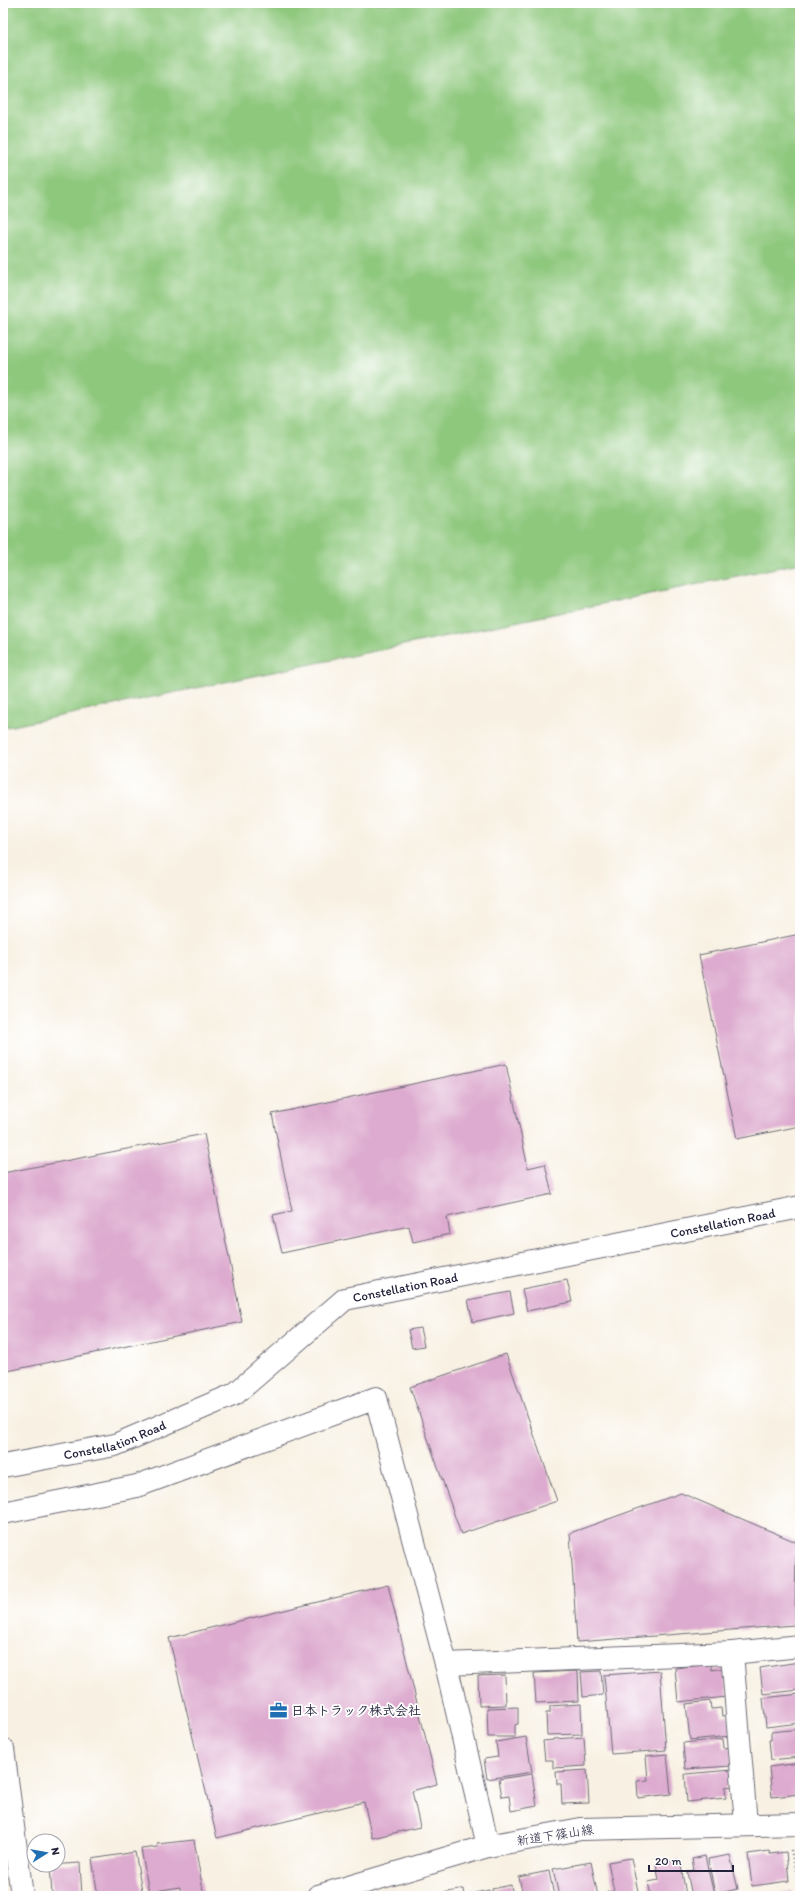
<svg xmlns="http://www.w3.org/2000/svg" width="803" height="1899" font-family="Itim,'Klee One',sans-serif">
	<rect width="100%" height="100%" fill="#fff"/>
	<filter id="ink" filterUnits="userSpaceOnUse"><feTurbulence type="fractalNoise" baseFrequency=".025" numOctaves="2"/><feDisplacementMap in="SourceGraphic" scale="8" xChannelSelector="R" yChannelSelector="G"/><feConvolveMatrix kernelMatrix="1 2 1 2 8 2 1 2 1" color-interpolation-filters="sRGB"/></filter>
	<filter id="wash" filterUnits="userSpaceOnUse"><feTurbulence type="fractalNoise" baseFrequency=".012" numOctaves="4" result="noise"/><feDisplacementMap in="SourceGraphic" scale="16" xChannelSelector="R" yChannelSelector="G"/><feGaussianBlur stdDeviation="0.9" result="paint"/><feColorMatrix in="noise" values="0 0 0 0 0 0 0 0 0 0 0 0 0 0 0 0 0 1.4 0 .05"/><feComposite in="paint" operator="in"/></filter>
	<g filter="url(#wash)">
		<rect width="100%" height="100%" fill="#f8f1e3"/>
		<path fill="#8ec87d" stroke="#58755c" d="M 3,3 L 800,3 L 800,563 L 3,728 Z"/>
		<g id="blocks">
			<path fill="#ddabcf" d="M 800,934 L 800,1126 L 737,1139 L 699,955 Z
				M 506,1064 L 528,1168 L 545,1164 L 552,1194 L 447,1217 L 450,1234 L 413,1242 L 409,1226 L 282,1253 L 273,1215 L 292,1211 L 272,1114 Z
				M 204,1134 L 242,1322 L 3,1372 L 3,1173 Z
				M 567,1280 L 572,1302 L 527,1311 L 522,1289 Z
				M 510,1292 L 514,1313 L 473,1322 L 468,1300 Z
				M 420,1328 L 424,1346 L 412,1348 L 408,1330 Z
				M 506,1354 L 557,1501 L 461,1534 L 410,1387 Z
				M 681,1493 L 796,1542 L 795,1625 L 577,1642 L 570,1533 Z
				M 388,1585 L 437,1784 L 412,1791 L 420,1827 L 372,1838 L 364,1802 L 217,1838 L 169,1638 Z
				M 799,1662 L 800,1690 L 763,1694 L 760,1668 Z
				M 711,1664 L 712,1670 L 724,1668 L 727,1697 L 678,1702 L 675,1668 Z
				M 578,1671 L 579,1701 L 536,1703 L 534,1673 Z
				M 601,1671 L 603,1695 L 583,1697 L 581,1672 Z
				M 660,1671 L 666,1750 L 611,1754 L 604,1675 Z
				M 505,1675 L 506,1705 L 479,1706 L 478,1676 Z
				M 800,1694 L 800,1723 L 766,1727 L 763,1698 Z
				M 710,1701 L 711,1709 L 721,1708 L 722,1716 L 729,1715 L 731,1736 L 690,1740 L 686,1704 Z
				M 581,1704 L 582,1734 L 547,1735 L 546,1713 L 550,1713 L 550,1706 Z
				M 518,1707 L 518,1724 L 515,1725 L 515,1737 L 488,1737 L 487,1708 Z
				M 800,1729 L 800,1757 L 771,1760 L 769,1740 L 771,1740 L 771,1732 Z
				M 526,1737 L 532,1772 L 487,1779 L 484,1759 L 498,1757 L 496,1742 Z
				M 584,1737 L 586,1766 L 553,1768 L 553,1760 L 545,1760 L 543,1741 L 553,1740 L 553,1739 Z
				M 723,1739 L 724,1748 L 731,1747 L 732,1766 L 685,1769 L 683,1743 Z
				M 667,1754 L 671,1794 L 638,1798 L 637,1781 L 648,1780 L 646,1756 Z
				M 800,1763 L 800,1794 L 772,1797 L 769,1767 Z
				M 587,1770 L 589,1803 L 562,1804 L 561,1784 L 557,1784 L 556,1772 Z
				M 731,1770 L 733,1786 L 725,1787 L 726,1798 L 687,1802 L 685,1774 Z
				M 532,1774 L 537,1806 L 511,1811 L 509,1796 L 502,1797 L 499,1779 Z
				M 194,1840 L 204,1896 L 181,1896 L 180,1887 L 149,1892 L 141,1849 L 158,1847 L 157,1844 Z
				M 769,1851 L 770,1854 L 786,1852 L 789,1881 L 752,1886 L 748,1854 Z
				M 135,1852 L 143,1896 L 98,1896 L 92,1859 Z
				M 730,1855 L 738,1889 L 715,1894 L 708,1859 Z
				M 705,1856 L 714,1895 L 692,1896 L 687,1872 L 694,1870 L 692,1859 Z
				M 631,1858 L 639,1896 L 608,1896 L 607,1892 L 614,1891 L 608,1862 Z
				M 680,1860 L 686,1895 L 651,1896 L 648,1882 L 659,1880 L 656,1864 Z
				M 591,1862 L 598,1896 L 559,1896 L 553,1869 Z
				M 80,1863 L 82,1896 L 52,1896 L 50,1865 Z
				M 549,1871 L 554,1896 L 523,1896 L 519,1877 Z
				M 511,1885 L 513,1896 L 493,1896 L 492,1889 Z
				M 464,1889 L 465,1896 L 432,1896 L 432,1895 Z
				M 489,1890 L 490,1896 L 471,1896 L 470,1894 Z
				M 792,1891 L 793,1896 L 772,1896 L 772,1895 Z"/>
		</g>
	</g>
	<g filter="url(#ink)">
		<use href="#blocks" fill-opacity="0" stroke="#6d6a76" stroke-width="1"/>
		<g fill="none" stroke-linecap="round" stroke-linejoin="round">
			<defs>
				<g id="minor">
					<path id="s1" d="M 3,1466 L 115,1445 L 235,1394 L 345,1299 L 800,1207"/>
					<path d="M 3,1513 L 137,1486 L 376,1398 L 446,1664 L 488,1846"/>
					<path d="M 732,1653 L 746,1824"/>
					<path d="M 446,1664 L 732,1653 L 800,1646"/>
					<path d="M 3,1749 L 22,1896"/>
					<path d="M 318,1896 L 488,1846 L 581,1829 L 800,1824"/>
				</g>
			</defs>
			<use href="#minor" stroke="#6d6a76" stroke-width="24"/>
			<path stroke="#6d6a76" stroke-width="2.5" stroke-dasharray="1 3" stroke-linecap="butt" d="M 791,1850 L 800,1888"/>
			<use href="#minor" stroke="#fff" stroke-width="22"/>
		</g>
	</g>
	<defs>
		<symbol id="office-bare" viewBox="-9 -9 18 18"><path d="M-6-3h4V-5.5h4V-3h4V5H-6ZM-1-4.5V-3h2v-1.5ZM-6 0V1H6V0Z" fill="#1f6fb2" stroke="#fff" stroke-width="2.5" paint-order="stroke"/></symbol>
	</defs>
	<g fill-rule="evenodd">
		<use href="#office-bare" x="266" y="1698" width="25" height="25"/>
	</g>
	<g text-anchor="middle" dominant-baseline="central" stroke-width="3.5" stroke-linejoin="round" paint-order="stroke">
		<g font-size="13" fill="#22223b" stroke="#fff">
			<text stroke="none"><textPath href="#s1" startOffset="775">Constellation Road</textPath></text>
			<text stroke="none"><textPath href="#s1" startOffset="451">Constellation Road</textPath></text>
			<text stroke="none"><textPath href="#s1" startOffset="115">Constellation Road</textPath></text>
			<text transform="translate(555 1835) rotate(-9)">新道下篠山線</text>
		</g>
		<g font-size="13" font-weight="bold" fill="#22223b" stroke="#fff" text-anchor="start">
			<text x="291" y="1710">日本トラック株式会社</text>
		</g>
	</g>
	<rect width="803" height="1899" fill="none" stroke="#fff" stroke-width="16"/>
	<g transform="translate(46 1853) rotate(79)"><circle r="19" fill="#ffffff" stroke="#a7a7b1"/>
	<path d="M0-3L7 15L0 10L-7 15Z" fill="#1f6fb2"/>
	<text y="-6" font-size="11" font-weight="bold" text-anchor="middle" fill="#22223b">N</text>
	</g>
	<path d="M649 1865v6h84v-6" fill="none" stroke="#22223b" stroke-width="2"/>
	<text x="655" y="1865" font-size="12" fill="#22223b" stroke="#ffffff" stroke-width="3" paint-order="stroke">20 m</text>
</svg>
